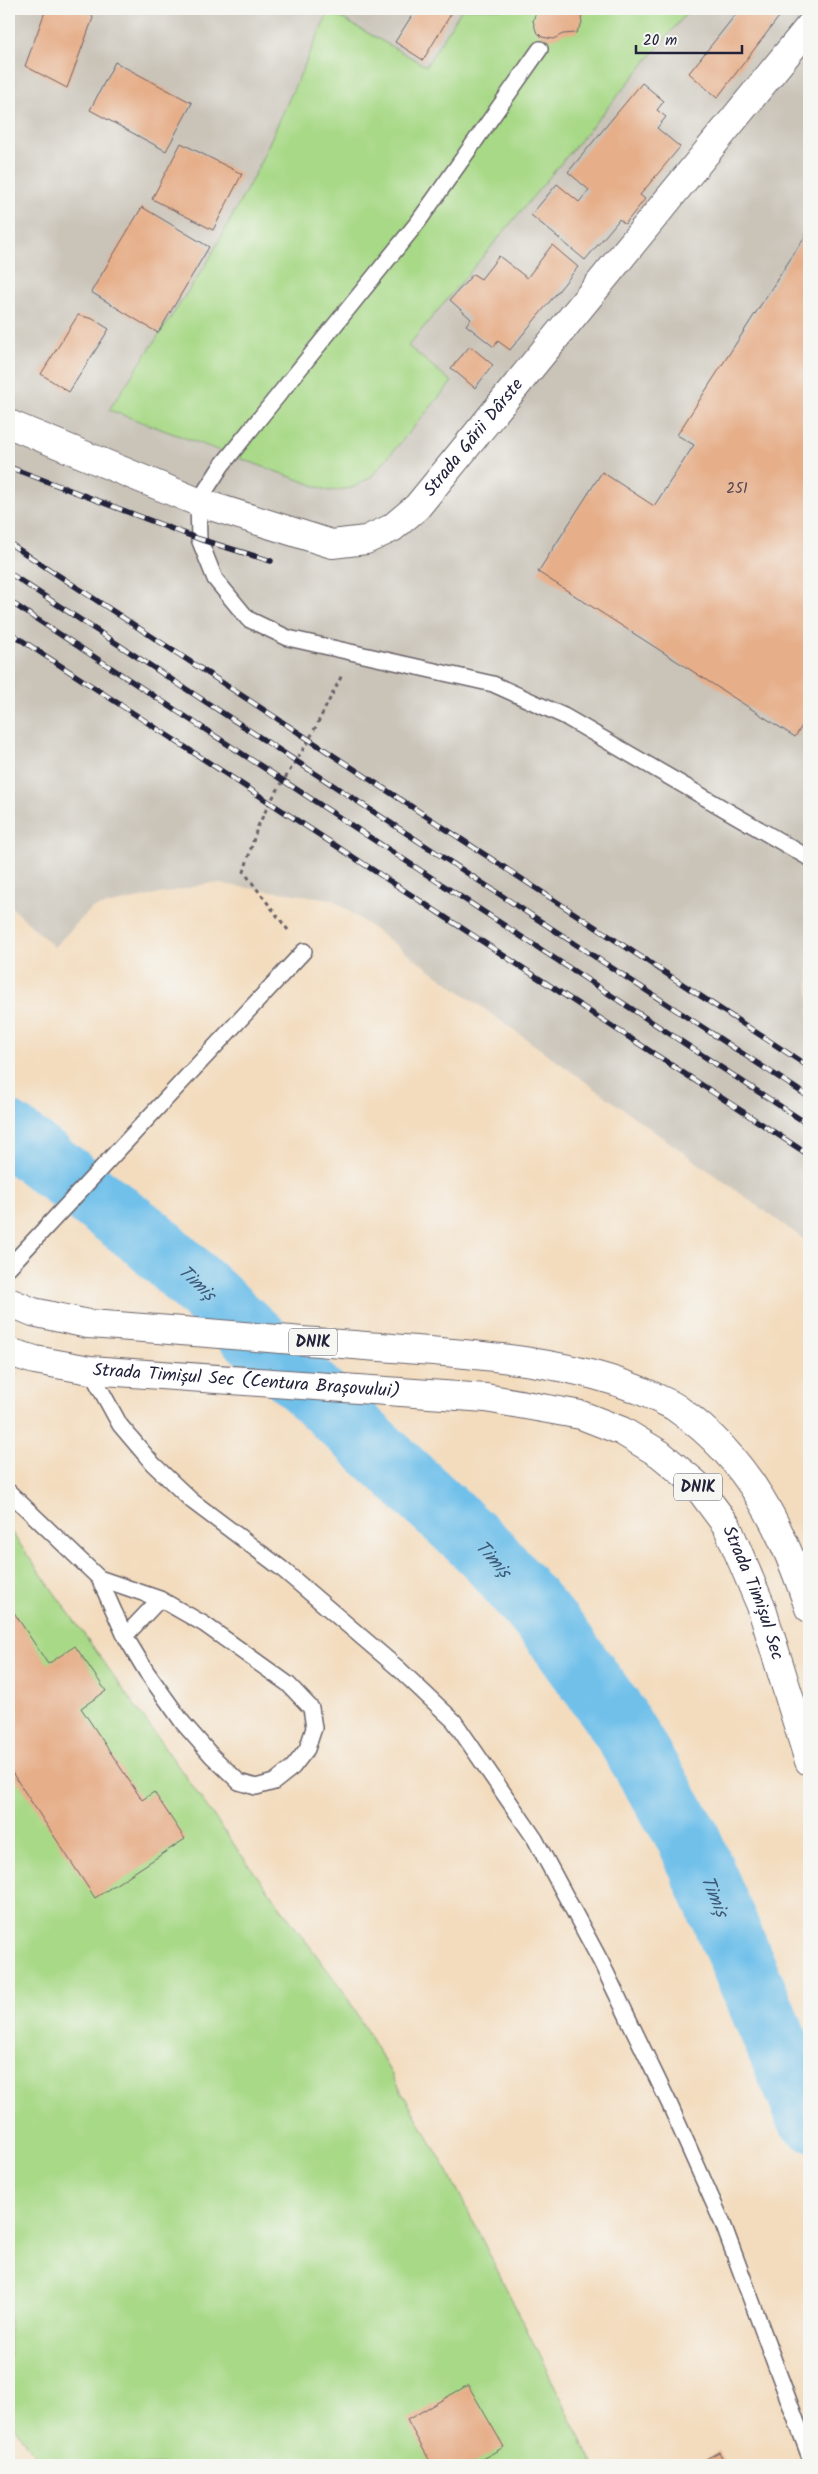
<svg xmlns="http://www.w3.org/2000/svg" width="818" height="2474" font-family="Kalam,sans-serif">
	<rect width="100%" height="100%" fill="#f6f6f2"/>
	<filter id="ink" filterUnits="userSpaceOnUse"><feTurbulence type="fractalNoise" baseFrequency=".02" numOctaves="2"/><feDisplacementMap in="SourceGraphic" scale="10" xChannelSelector="R" yChannelSelector="G"/><feConvolveMatrix kernelMatrix="1 2 1 2 8 2 1 2 1" color-interpolation-filters="sRGB"/></filter>
	<filter id="wash" filterUnits="userSpaceOnUse"><feTurbulence type="fractalNoise" baseFrequency=".0096" numOctaves="4" result="noise"/><feDisplacementMap in="SourceGraphic" scale="20" xChannelSelector="R" yChannelSelector="G"/><feGaussianBlur stdDeviation="1.12" result="paint"/><feColorMatrix in="noise" values="0 0 0 0 0 0 0 0 0 0 0 0 0 0 0 0 0 1.4 0 .05"/><feComposite in="paint" operator="in"/></filter>
	<g filter="url(#wash)">
		<rect width="100%" height="100%" fill="#f3dcbe"/>
		<path fill="#c9c3b8" d="M 9,9 L 809,9 L 809,1243 L 332,899 L 212,883 L 92,908 L 54,947 L 9,905 Z"/>
		<path fill="#a8d987" stroke="#657e61" d="M 462,9 L 690,9 L 408,346 L 452,382 L 371,477 L 352,488 L 329,491 L 109,410 L 207,263 L 256,172 L 329,11 L 426,66 Z
			M 9,1529 L 240,1853 L 344,1992 L 451,2177 L 594,2465 L 41,2465 L 9,2419 Z"/>
		<g fill="none" stroke-linecap="round" stroke-linejoin="round">
			<path stroke="#6fc0ea" stroke-width="64" id="s1" d="M 9,1134 L 146,1237 L 486,1552 L 555,1632 L 616,1717 L 688,1837 L 809,2118"/>
		</g>
		<g id="blocks">
			<path fill="#e6af8a" d="M 46,9 L 89,9 L 93,18 L 67,88 L 25,66 Z
				M 416,9 L 454,9 L 423,60 L 395,42 Z
				M 537,9 L 589,9 L 581,17 L 582,23 L 576,33 L 563,34 L 553,39 L 542,37 L 536,31 L 533,21 Z
				M 740,9 L 785,9 L 717,98 L 689,73 Z
				M 115,62 L 192,103 L 166,151 L 90,110 Z
				M 642,83 L 664,101 L 657,110 L 666,117 L 657,128 L 680,147 L 640,195 L 645,199 L 625,224 L 619,219 L 618,221 L 585,260 L 531,215 L 557,184 L 579,202 L 589,190 L 568,172 Z
				M 181,143 L 242,174 L 213,230 L 152,199 Z
				M 142,207 L 209,247 L 158,333 L 91,292 Z
				M 809,230 L 809,715 L 795,737 L 538,572 L 602,472 L 654,506 L 694,445 L 677,435 Z
				M 552,245 L 578,267 L 510,350 L 498,341 L 494,347 L 466,325 L 471,319 L 450,300 L 473,274 L 481,279 L 499,256 L 527,278 Z
				M 78,315 L 93,319 L 109,329 L 69,392 L 41,374 Z
				M 470,346 L 493,365 L 475,388 L 451,368 Z
				M 9,1605 L 48,1664 L 75,1646 L 106,1691 L 81,1708 L 142,1800 L 154,1792 L 185,1839 L 95,1898 L 9,1768 Z
				M 468,2385 L 504,2447 L 471,2465 L 432,2465 L 407,2420 Z
				M 719,2452 L 726,2465 L 695,2465 Z"/>
		</g>
	</g>
	<g filter="url(#ink)">
		<use href="#blocks" fill-opacity="0" stroke="#6b6369" stroke-width="1"/>
		<g fill="none" stroke-linecap="round" stroke-linejoin="round">
			<defs>
				<path id="service" d="M 540,49 L 418,222 L 222,465 L 198,502 L 199,539 L 215,579 L 248,619 L 288,638 L 493,684 L 564,716 L 809,858
					M 9,1267 L 304,951
					M 90,1370 L 120,1425 L 153,1464 L 192,1501 L 281,1568 L 399,1669 L 454,1721 L 535,1839 L 601,1962 L 669,2103 L 723,2224 L 809,2455
					M 9,1492 L 99,1578 L 125,1636 L 146,1671 L 183,1723 L 212,1756 L 239,1782 L 256,1787 L 274,1782 L 293,1767 L 307,1749 L 314,1728 L 311,1708 L 288,1684 L 204,1624 L 160,1599 L 99,1578
					M 125,1636 L 160,1599"/>
				<g id="minor">
					<path id="s2" d="M 9,424 L 198,502 L 332,544 L 366,540 L 392,528 L 417,507 L 809,27"/>
				</g>
				<g id="trunk">
					<path d="M 9,1302 L 33,1312 L 88,1324 C 177,1330 265,1338 354,1345 C 448,1353 567,1356 653,1396 C 662,1401 672,1404 679,1410 C 749,1459 783,1530 809,1608"/>
					<path id="s3" d="M 9,1352 L 35,1360 L 90,1370 L 486,1398 L 581,1415 L 622,1431 L 660,1454 L 695,1483 L 727,1526 L 761,1606 L 809,1761"/>
				</g>
			</defs>
			<use href="#service" stroke="#6b6369" stroke-width="18"/>
			<use href="#minor" stroke="#6b6369" stroke-width="30"/>
			<use href="#trunk" stroke="#6b6369" stroke-width="30"/>
			<path stroke="#6b6369" stroke-width="3" stroke-dasharray="4 4" stroke-linecap="butt" d="M 288,930 L 244,872 L 257,828 L 270,802 L 309,740 L 342,675"/>
			<use href="#service" stroke="#fff" stroke-width="15"/>
			<use href="#minor" stroke="#fff" stroke-width="28"/>
			<use href="#trunk" stroke="#fff" stroke-width="28"/>
			<defs>
				<path id="rail" d="M 9,467 L 199,539 L 271,561
					M 9,543 L 809,1067
					M 9,573 L 809,1097
					M 9,601 L 809,1125
					M 9,632 L 809,1155"/>
			</defs>
			<use href="#rail" stroke="#22223b" stroke-width="5.5"/>
			<use href="#rail" stroke="#f6f6f2" stroke-width="4" stroke-dasharray="11" stroke-linecap="butt"/>
		</g>
	</g>
	<g text-anchor="middle" dominant-baseline="central" stroke-width="4" stroke-linejoin="round" paint-order="stroke">
		<g font-size="15" fill="#53454f">
			<text x="737" y="489">251</text>
		</g>
		<g fill="#f6f6f2" stroke="#626272" stroke-width="1">
			<rect x="289" y="1328.5" width="48" height="27" rx="4"/>
			<rect x="674" y="1473.5" width="48" height="27" rx="4"/>
		</g>
		<g font-size="16" font-weight="bold" fill="#22223b">
			<text x="313" y="1342">DN1K</text>
			<text x="698" y="1487">DN1K</text>
		</g>
		<g font-size="18" fill="#22223b" stroke="#f6f6f2">
			<text stroke="none"><textPath href="#s2" startOffset="530">Strada Gării Dârste</textPath></text>
			<text stroke="none"><textPath href="#s3" startOffset="240">Strada Timișul Sec (Centura Brașovului)</textPath></text>
			<text stroke="none"><textPath href="#s3" startOffset="836">Strada Timișul Sec</textPath></text>
		</g>
		<g font-size="19" font-style="italic" fill="#3d5978" stroke="#f6f6f2">
			<text stroke="none"><textPath href="#s1" startOffset="240">Timiș</textPath></text>
			<text stroke="none"><textPath href="#s1" startOffset="645">Timiș</textPath></text>
			<text stroke="none"><textPath href="#s1" startOffset="1050">Timiș</textPath></text>
		</g>
	</g>
	<rect width="818" height="2474" fill="none" stroke="#f6f6f2" stroke-width="30"/>
	<path d="M636 45v8h106v-8" fill="none" stroke="#22223b" stroke-width="2.5"/>
	<text x="643" y="45" font-size="15" fill="#22223b" stroke="#f6f6f2" stroke-width="4" paint-order="stroke">20 m</text>
</svg>
